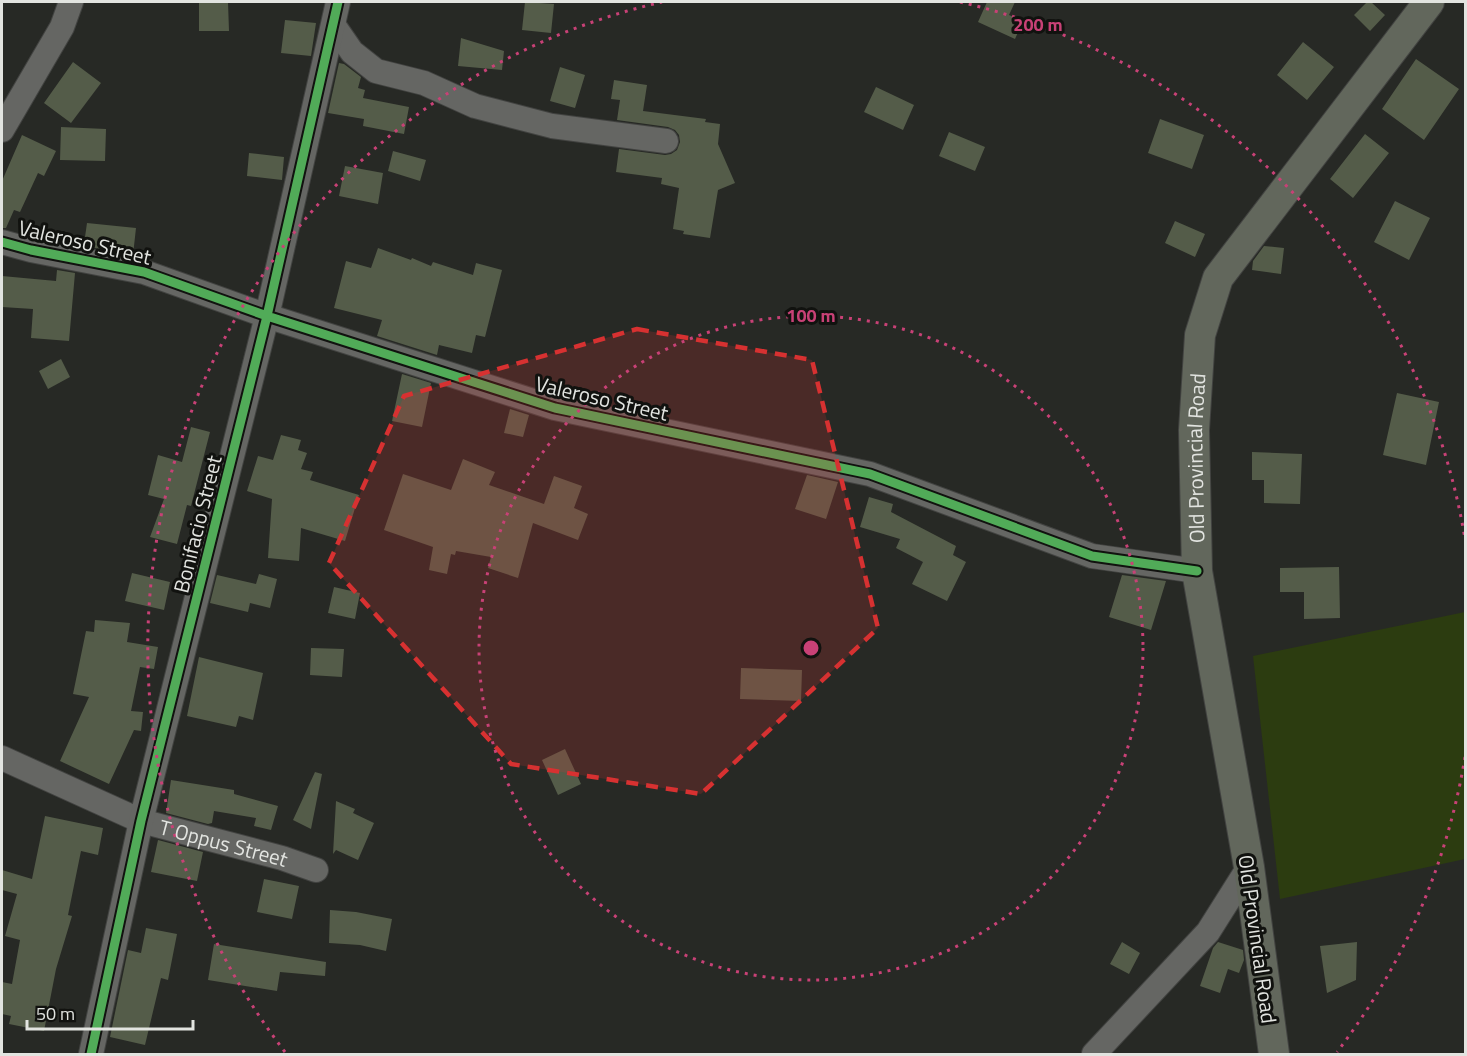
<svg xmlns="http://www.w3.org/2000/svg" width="1467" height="1056" font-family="'Titillium Web',sans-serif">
	<rect width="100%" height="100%" fill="#272925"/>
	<path fill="#2c3c10" d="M 1465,612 L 1465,859 L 1280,899 L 1253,656 Z"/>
	<path fill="#545c49" d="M 199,2 L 228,2 L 229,31 L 199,31 Z
		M 525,2 L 554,4 L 551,33 L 522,30 Z
		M 987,2 L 1015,2 L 1009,15 L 1023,21 L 1015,39 L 978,22 Z
		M 1367,2 L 1371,2 L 1385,15 L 1370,31 L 1354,15 Z
		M 285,20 L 316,23 L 311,56 L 281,53 Z
		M 461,38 L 504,51 L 502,70 L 458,66 Z
		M 1303,42 L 1334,67 L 1307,100 L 1277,75 Z
		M 1416,59 L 1459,89 L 1424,140 L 1382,109 Z
		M 73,62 L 101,83 L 71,123 L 44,103 Z
		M 339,63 L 344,64 L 361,77 L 358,88 L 365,90 L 363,98 L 409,107 L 404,134 L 363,126 L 364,119 L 328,113 Z
		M 560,67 L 585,75 L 575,108 L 550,101 Z
		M 614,80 L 647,85 L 643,111 L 706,119 L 705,122 L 720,124 L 718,144 L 735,183 L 718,190 L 710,238 L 683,234 L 684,231 L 673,229 L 679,188 L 661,184 L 662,178 L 616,172 L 619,149 L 665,155 L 671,154 L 677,150 L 680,142 L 679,135 L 675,130 L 668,127 L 617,120 L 620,100 L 611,99 Z
		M 876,87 L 914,105 L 903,130 L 864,112 Z
		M 1160,119 L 1204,135 L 1192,169 L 1148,153 Z
		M 61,127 L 106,129 L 105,161 L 60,160 Z
		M 949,132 L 985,147 L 975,171 L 939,156 Z
		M 1365,134 L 1389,153 L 1353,198 L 1330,179 Z
		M 22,135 L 56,151 L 44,176 L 38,173 L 20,212 L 14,210 L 6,228 L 2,228 L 2,181 Z
		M 393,151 L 426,160 L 420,181 L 388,171 Z
		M 249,153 L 284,157 L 282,180 L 247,176 Z
		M 345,166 L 383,173 L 378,204 L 339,196 Z
		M 1395,201 L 1430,218 L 1409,260 L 1374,242 Z
		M 1175,221 L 1205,234 L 1195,257 L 1165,243 Z
		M 87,223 L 136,228 L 133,255 L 42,238 L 42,235 L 85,237 Z
		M 1264,246 L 1284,248 L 1281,274 L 1252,270 L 1253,261 Z
		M 378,248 L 411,260 L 412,258 L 431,266 L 433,262 L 473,275 L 476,263 L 502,270 L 485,337 L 476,335 L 472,353 L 439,345 L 437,355 L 377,336 L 382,320 L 334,308 L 346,261 L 371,268 Z
		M 57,270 L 75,273 L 69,341 L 31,338 L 33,309 L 2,307 L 2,276 L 56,281 Z
		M 61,359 L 70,377 L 48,389 L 39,371 Z
		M 402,374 L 431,383 L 422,427 L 392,421 Z
		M 1397,393 L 1439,402 L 1426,465 L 1383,455 Z
		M 510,409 L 529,415 L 523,437 L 504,433 Z
		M 191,427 L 210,432 L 191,506 L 187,505 L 177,544 L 150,537 L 164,499 L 148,495 L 158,455 L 182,462 Z
		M 281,435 L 301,440 L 298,450 L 307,453 L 301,469 L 313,472 L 310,480 L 359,495 L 345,541 L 301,528 L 299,561 L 268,558 L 272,499 L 247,491 L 258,456 L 273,460 Z
		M 1252,452 L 1302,454 L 1300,504 L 1264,503 L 1264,480 L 1252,480 Z
		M 463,459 L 495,472 L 489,485 L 544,504 L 554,476 L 582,486 L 574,508 L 588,514 L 578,540 L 533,523 L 518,578 L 488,568 L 491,557 L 456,551 L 455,555 L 451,554 L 447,574 L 429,570 L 433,547 L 384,530 L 403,474 L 451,490 Z
		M 807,475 L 838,482 L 826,519 L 795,509 Z
		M 869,497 L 893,504 L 891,512 L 956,546 L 953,555 L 966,562 L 947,601 L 912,584 L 923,562 L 896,548 L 900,539 L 860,527 Z
		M 1339,567 L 1340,618 L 1304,619 L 1304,592 L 1280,592 L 1280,568 Z
		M 132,573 L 170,582 L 164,610 L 125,601 Z
		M 259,574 L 277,579 L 270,608 L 250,603 L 248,612 L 210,603 L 217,575 L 256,584 Z
		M 1122,575 L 1166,581 L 1151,630 L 1109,617 Z
		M 334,587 L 360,593 L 355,619 L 328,613 Z
		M 95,620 L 130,623 L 127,642 L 158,647 L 154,669 L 140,667 L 131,711 L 143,712 L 141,731 L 134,730 L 109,784 L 60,761 L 89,697 L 73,694 L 86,631 L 94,632 Z
		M 311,648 L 344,649 L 342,677 L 310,675 Z
		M 199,657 L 263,673 L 253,720 L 239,716 L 236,727 L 187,716 Z
		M 741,668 L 802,670 L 801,701 L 740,699 Z
		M 565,749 L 581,784 L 558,795 L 542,760 Z
		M 315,772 L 322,774 L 311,829 L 293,820 Z
		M 171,780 L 234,790 L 234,794 L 278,806 L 271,830 L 254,826 L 256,818 L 214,811 L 212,823 L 208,824 L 166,813 Z
		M 336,801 L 355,809 L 353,813 L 374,823 L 358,860 L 336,850 L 333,854 Z
		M 45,816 L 103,828 L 98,855 L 81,851 L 68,915 L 72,916 L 56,969 L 44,1031 L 9,1024 L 11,1016 L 2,1014 L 2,982 L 12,984 L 20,940 L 5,936 L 17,894 L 2,890 L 2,870 L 32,879 Z
		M 158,840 L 203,852 L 197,881 L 151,872 Z
		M 264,879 L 299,886 L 292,919 L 257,912 Z
		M 330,910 L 356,912 L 392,919 L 386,951 L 360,945 L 329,943 Z
		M 146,928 L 177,934 L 168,980 L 161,978 L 145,1045 L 110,1037 L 128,950 L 141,953 Z
		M 1122,942 L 1140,953 L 1129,974 L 1110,964 Z
		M 1218,942 L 1243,950 L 1244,960 L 1239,973 L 1228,969 L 1220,993 L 1200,986 L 1213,948 Z
		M 1357,942 L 1356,980 L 1327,993 L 1320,946 Z
		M 214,944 L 326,962 L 325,976 L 280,972 L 277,991 L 208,980 Z"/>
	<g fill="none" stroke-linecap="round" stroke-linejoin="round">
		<defs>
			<g id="minor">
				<path d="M 334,26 L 352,52 L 376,71 L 424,83 L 475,106 L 552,126 L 666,141"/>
				<path d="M 2,130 L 62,27 L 71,2"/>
				<path d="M 2,242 L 31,250 L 144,272 L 267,316 L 555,408 L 870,474 L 1092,556 L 1197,571"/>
				<path id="s1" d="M 2,758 L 141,821 L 282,858 L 316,870"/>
				<path d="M 91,1054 L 141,821 L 267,316 L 338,2"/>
				<path d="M 1094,1054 L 1208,932 L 1249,867"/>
			</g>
			<g id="major">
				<path id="s2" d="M 1274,1054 L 1249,867 L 1197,571 L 1194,430 L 1200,335 L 1218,278 L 1429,2"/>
			</g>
		</defs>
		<use href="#minor" stroke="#424341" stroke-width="26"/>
		<use href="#major" stroke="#424341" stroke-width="32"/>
		<use href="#minor" stroke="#656663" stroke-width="24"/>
		<use href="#major" stroke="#62675c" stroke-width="30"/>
		<defs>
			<path id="cycleway" d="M 2,242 L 31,250 L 144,272 L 267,316 L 555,408 L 870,474 L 1092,556 L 1197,571
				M 91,1054 L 141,821 L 267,316 L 338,2"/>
		</defs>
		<use href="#cycleway" stroke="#11120f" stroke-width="13"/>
		<use href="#cycleway" stroke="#51ab58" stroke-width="9"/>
	</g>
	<path fill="#d73131" fill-opacity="0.2" stroke="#d73131" stroke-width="4.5" stroke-dasharray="12 8" stroke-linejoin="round" d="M 637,329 L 812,360 L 878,628 L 701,794 L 511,764 L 329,563 L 404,396 Z"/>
	<g fill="none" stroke="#c84176" stroke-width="3" stroke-dasharray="3 6">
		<circle cx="811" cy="648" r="332"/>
		<path d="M1465 757A663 663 0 0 1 1337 1052M285 1052A663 663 0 0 1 662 2M960 2A663 663 0 0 1 1465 539"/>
	</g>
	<g text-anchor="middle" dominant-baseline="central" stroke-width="6" stroke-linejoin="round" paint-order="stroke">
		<g font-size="21" fill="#e2e4e0" stroke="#11120f">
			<text transform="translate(85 242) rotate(13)">Valeroso Street</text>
			<text transform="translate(602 398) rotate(13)">Valeroso Street</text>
			<text stroke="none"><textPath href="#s2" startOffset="602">Old Provincial Road</textPath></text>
			<text transform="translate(197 524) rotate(-76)">Bonifacio Street</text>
			<text stroke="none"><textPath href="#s1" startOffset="238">T Oppus Street</textPath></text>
			<text transform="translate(1258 939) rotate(82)">Old Provincial Road</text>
		</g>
	</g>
	<circle cx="811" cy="648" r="9" fill="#c84176" stroke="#11120f" stroke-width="3"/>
	<g font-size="18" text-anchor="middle" font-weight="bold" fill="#c84176" stroke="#11120f" stroke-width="6" stroke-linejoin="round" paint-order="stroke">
		<text x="1038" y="31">200 m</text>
		<text x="811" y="322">100 m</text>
	</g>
	<rect width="1467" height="1056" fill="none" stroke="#e2e4e0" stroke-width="6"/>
	<path d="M27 1020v9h166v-9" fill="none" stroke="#e2e4e0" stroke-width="3"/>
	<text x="36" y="1020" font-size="18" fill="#e2e4e0" stroke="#11120f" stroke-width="4.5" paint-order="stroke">50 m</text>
</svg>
